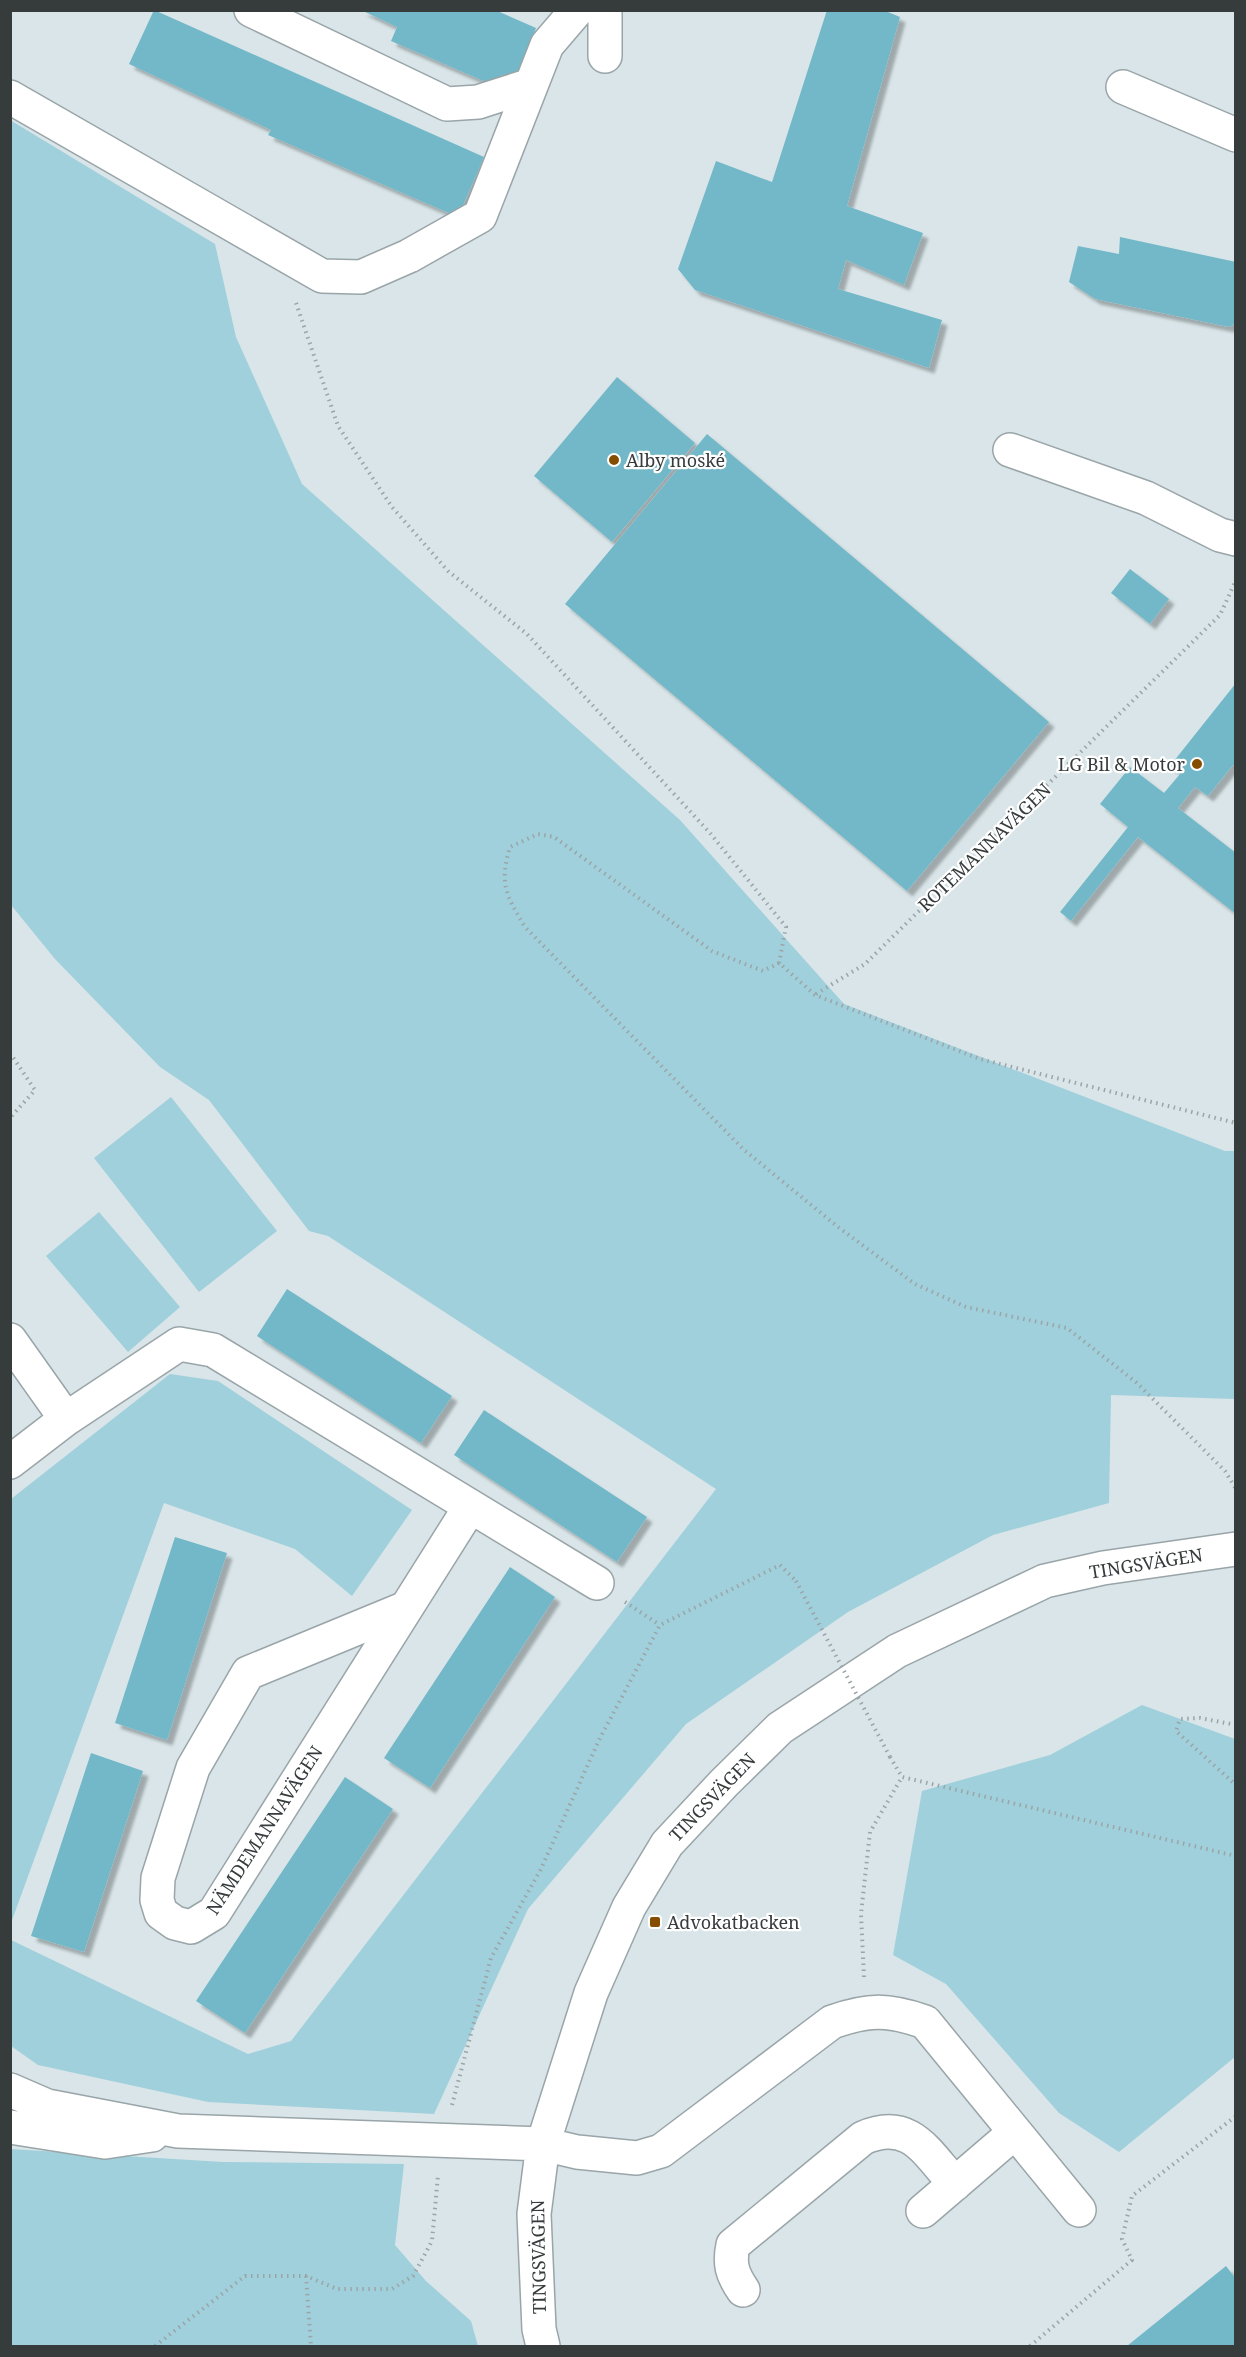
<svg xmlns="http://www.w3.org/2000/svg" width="1246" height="2357" font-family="'Noto Serif',serif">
	<defs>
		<filter id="shadow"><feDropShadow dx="5.5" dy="5.5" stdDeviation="1.5" flood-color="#0004"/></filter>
	</defs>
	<rect width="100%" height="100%" fill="#d9e5e8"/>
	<path fill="#a0d0dc" d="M 10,120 L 215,244 L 236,337 L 302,484 L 680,820 L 844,1004 L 1225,1151 L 1235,1151 L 1235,1399 L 1111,1395 L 1109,1503 L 993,1535 L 848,1612 L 686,1724 L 528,1909 L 434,2114 L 208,2102 L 38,2065 L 11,2046 L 11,1940 L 248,2054 L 291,2041 L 716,1489 L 328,1236 L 309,1231 L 209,1100 L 160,1067 L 55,959 L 11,905 Z
		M 171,1097 L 277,1231 L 199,1292 L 94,1158 Z
		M 99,1212 L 180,1307 L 128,1352 L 46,1256 Z
		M 170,1374 L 218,1381 L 412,1510 L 352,1596 L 295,1549 L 164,1503 L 11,1923 L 11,1499 Z
		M 1142,1705 L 1235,1739 L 1235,2057 L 1119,2152 L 1059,2113 L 946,1984 L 893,1955 L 922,1791 L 1050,1755 Z
		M 10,2149 L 223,2162 L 404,2164 L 395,2245 L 426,2281 L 471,2321 L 478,2346 L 11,2346 Z"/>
	<path fill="#73b8c8" filter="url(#shadow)" d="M 154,10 L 484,157 L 458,217 L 268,135 L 271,130 L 129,64 Z
		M 361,10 L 495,10 L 536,28 L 509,92 L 391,41 L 397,27 Z
		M 827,10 L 883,10 L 900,17 L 847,206 L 923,233 L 904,285 L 846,260 L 838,289 L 942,320 L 929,368 L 695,290 L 678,269 L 716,161 L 772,182 Z
		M 1120,237 L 1236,262 L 1236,323 L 1229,327 L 1095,299 L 1069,282 L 1078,246 L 1119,254 Z
		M 617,377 L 695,443 L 612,542 L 534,476 Z
		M 707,434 L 1049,722 L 907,891 L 565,604 Z
		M 1130,569 L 1169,599 L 1150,624 L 1111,593 Z
		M 1236,683 L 1236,767 L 1233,765 L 1208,796 L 1195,787 L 1178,808 L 1236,853 L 1236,914 L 1138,837 L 1071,921 L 1060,912 L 1128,827 L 1100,804 L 1130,767 L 1164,793 L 1180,774 L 1170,766 Z
		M 287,1289 L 452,1396 L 421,1443 L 257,1336 Z
		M 484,1410 L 647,1517 L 617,1562 L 454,1455 Z
		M 175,1537 L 227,1553 L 167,1740 L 115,1723 Z
		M 510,1567 L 555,1597 L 430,1788 L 384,1758 Z
		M 91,1753 L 143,1771 L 84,1952 L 31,1936 Z
		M 345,1777 L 393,1809 L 245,2033 L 196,2001 Z
		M 1226,2266 L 1236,2279 L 1236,2346 L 1127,2346 Z"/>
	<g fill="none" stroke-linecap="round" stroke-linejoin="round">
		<defs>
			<path id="minor" d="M 251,10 L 447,104 L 478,102 L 531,85
				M 605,56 L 605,10
				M 1123,87 L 1236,135
				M 10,97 L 322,276 L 361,277 L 409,256 L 480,216 L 547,45 L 577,10
				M 1010,450 L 1146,498 L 1220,535 L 1236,539
				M 10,1340 L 66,1419
				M 10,1462 L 66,1419 L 179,1344 L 213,1350 L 597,1583
				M 406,1608 L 248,1673 L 193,1768 L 158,1878 L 157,1900 L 161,1913 L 175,1923 L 191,1927 L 214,1913 L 470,1507
				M 10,2090 L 47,2106 L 178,2131 L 543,2144 L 577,2152 L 637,2158 L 661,2151 L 832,2022 C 869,2009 888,2009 925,2022 L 1079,2210
				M 10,2127 L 105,2142 L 152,2135
				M 923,2211 L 1014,2133
				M 743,2290 C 732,2274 729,2264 733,2245 L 863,2138 C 910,2117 927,2153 955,2184
				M 543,2346 L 539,2329 L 534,2214 L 543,2144 L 591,1993 L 629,1907 L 667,1844 L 724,1783 L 780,1728 L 897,1651 L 1045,1581 L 1103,1568 L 1236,1549"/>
		</defs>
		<use href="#minor" stroke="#99a5a8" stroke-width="36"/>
		<path stroke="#9ba4a7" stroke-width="4" stroke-dasharray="1.5 4.5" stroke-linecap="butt" d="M 296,303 L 338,426 L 392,507 L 448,571 L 527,634 L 710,833 L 786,927 L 779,963 L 815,995 L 980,1059 L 1236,1123
			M 779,963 L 763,971 L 712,951 L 554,837 L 538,834 L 510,847 C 499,884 506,895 525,927 L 743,1149 L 838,1227 L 915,1284 L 966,1307 L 1067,1328 L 1137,1383 L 1225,1471 L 1236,1489
			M 816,994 L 865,964 L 1220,615 L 1236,580
			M 10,1053 L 35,1090 L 10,1118
			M 625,1602 L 660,1625
			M 1236,1725 L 1200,1718 L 1180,1719 L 1176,1731 L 1236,1785
			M 890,1757 L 902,1777 L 1236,1856
			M 864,1977 L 861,1914 L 870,1832 L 902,1777
			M 452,2105 L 491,1958 L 541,1869 L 599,1740 L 660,1625 L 780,1565 L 796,1581
			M 306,2276 L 311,2346
			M 155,2346 L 245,2276 L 306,2276 L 337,2289 L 392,2289 L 413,2276 L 432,2241 L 438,2175
			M 1030,2346 L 1132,2260 L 1122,2239 L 1132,2196 L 1236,2116"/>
		<use href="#minor" stroke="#fff" stroke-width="33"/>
		<path stroke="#9ba4a7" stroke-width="4" stroke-dasharray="1.5 4.5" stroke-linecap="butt" d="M 796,1581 L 890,1757"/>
	</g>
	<g fill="#854d00" stroke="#fff" stroke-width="2">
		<circle cx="614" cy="460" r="6"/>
		<circle cx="1197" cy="764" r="6"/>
		<rect x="649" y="1916" width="12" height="12" rx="3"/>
	</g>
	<g text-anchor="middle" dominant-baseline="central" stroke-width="4.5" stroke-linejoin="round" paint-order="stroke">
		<g font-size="18" fill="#363b3c" stroke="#fff" text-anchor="start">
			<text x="626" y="460">Alby moské</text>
			<text x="1185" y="764" text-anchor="end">LG Bil &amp; Motor</text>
			<text x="667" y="1922">Advokatbacken</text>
		</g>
		<g font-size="18" fill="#363b3c" stroke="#fff">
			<text transform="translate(984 847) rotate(-44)">ROTEMANNAVÄGEN</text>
			<text transform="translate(1146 1563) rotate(-9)">TINGSVÄGEN</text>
			<text transform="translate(712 1797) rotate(-46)">TINGSVÄGEN</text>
			<text transform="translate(264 1830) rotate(-57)">NÄMDEMANNAVÄGEN</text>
			<text transform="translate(538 2257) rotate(-91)">TINGSVÄGEN</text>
		</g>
	</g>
	<rect width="1246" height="2357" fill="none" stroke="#363b3c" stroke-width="24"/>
</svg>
